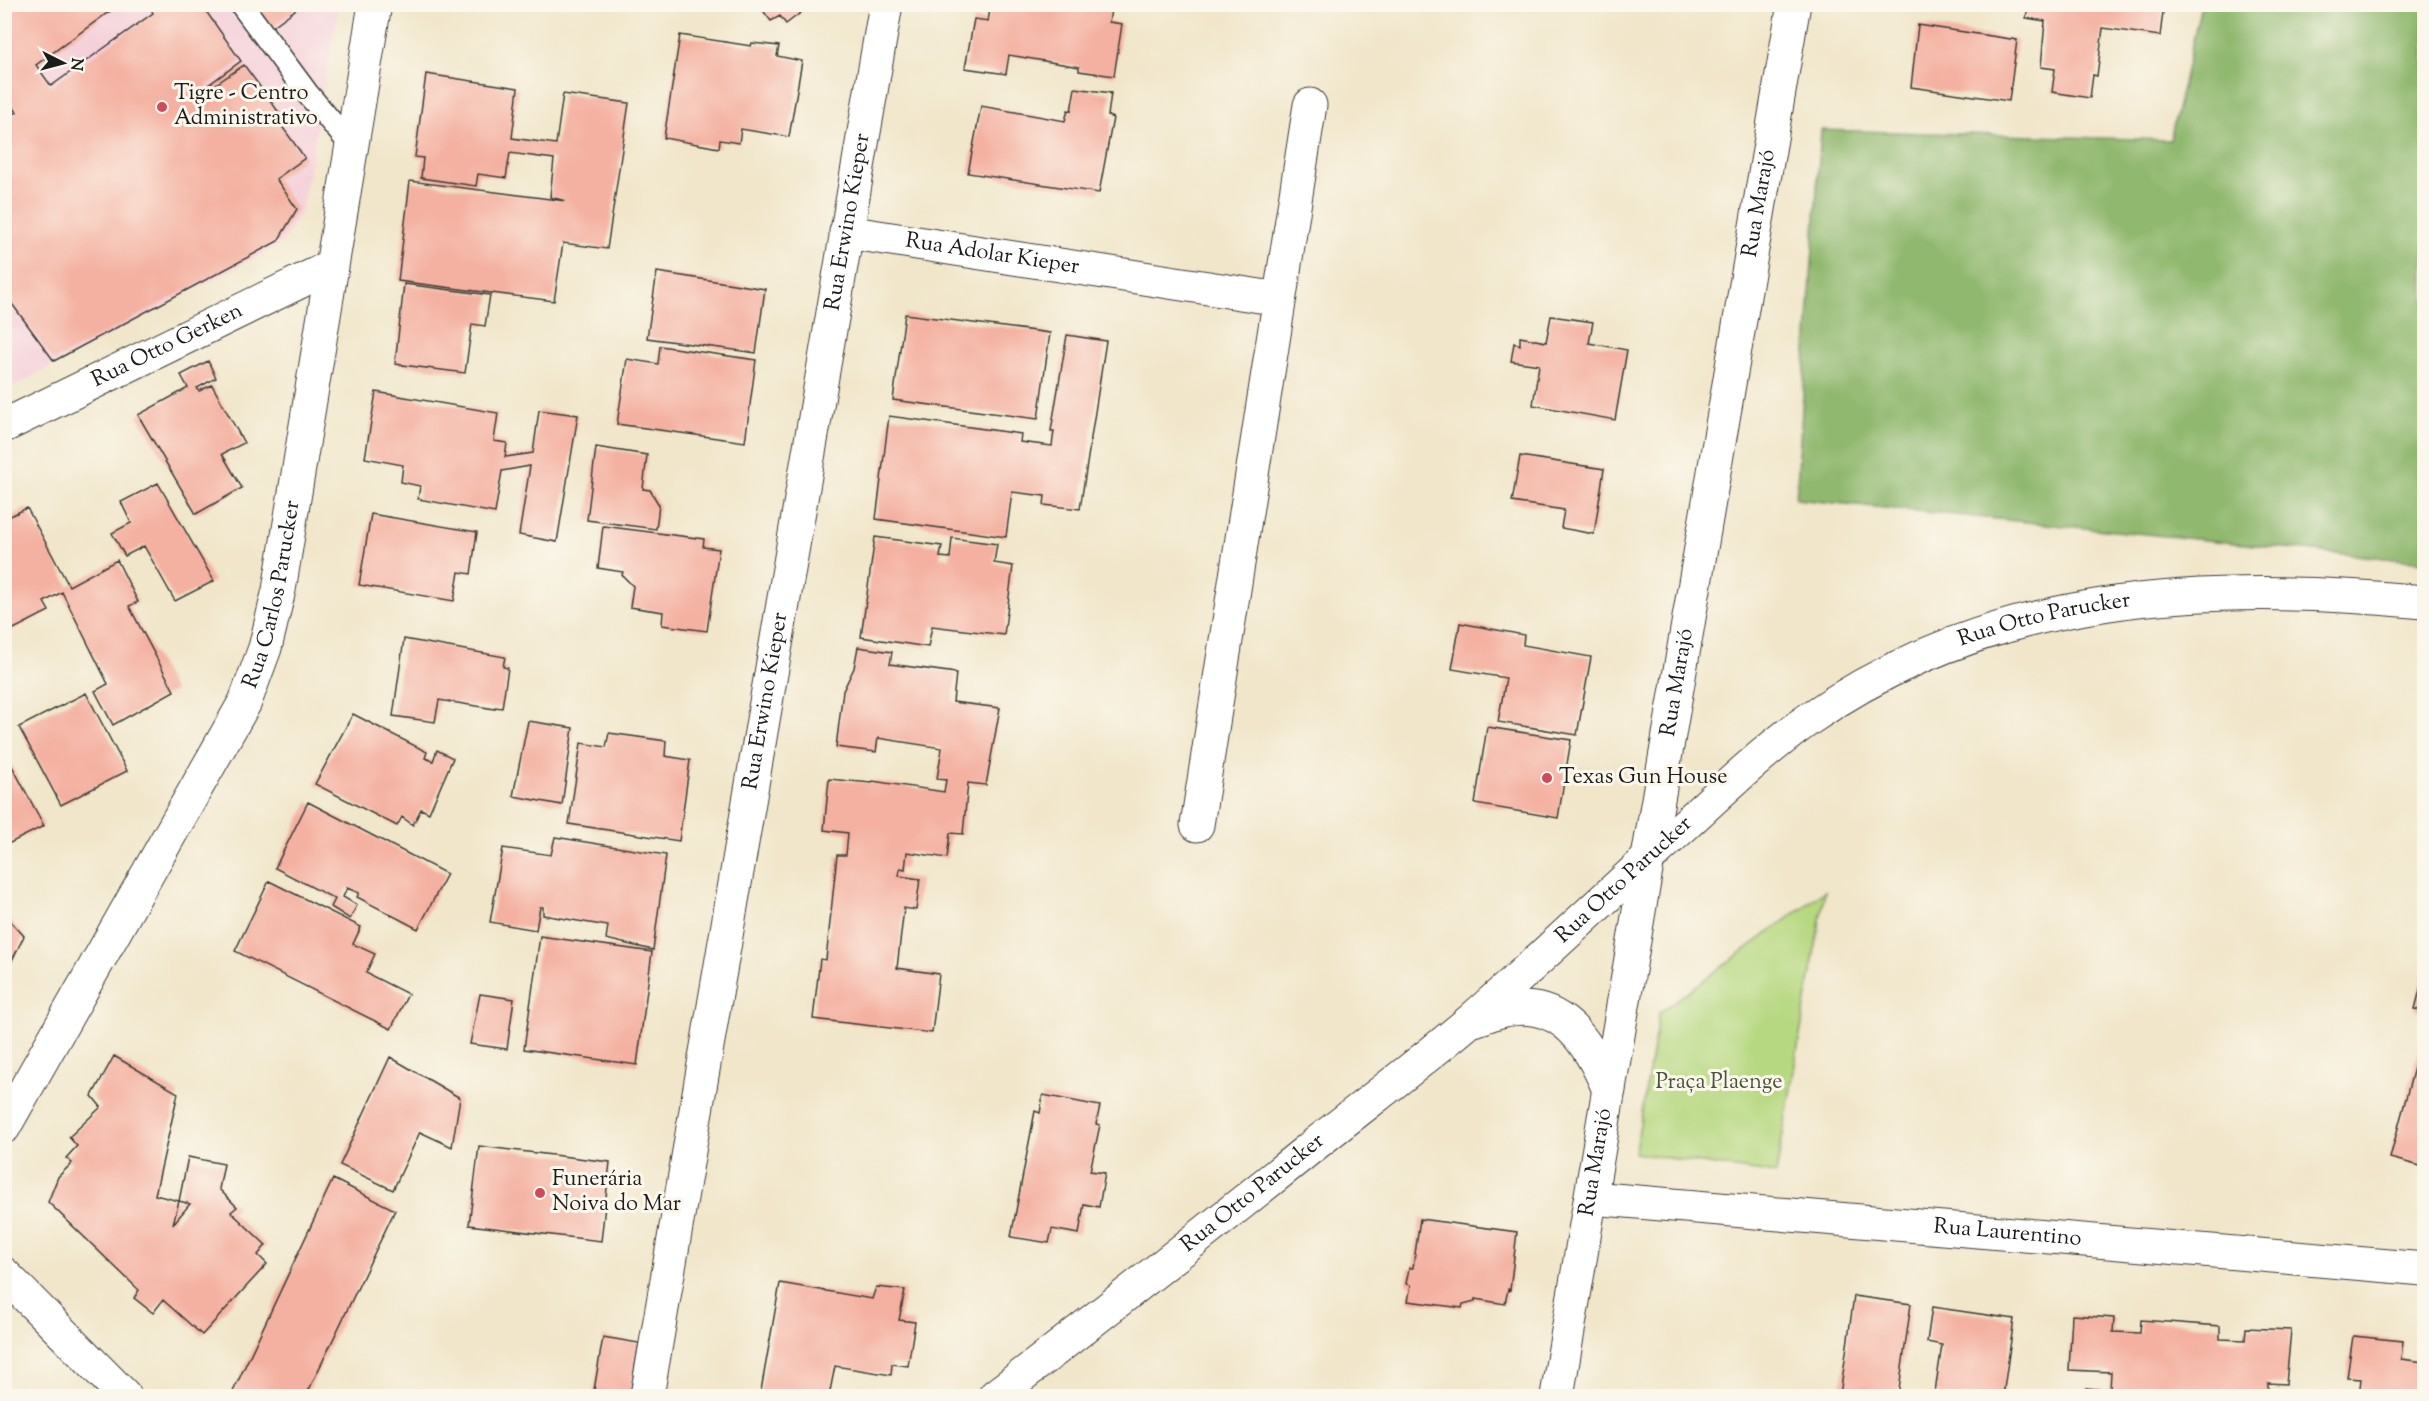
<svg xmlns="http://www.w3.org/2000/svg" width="2429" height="1401" font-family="'Sorts Mill Goudy',serif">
	<rect width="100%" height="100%" fill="#fbf7ec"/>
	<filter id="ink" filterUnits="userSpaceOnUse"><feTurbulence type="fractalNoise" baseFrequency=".0167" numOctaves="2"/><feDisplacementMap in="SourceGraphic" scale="12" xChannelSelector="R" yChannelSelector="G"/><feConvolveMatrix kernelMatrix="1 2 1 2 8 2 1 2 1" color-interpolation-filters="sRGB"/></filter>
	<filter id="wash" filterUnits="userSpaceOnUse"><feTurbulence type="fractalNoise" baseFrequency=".008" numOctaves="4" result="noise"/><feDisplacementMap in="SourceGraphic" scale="24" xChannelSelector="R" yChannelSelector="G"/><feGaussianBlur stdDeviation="1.35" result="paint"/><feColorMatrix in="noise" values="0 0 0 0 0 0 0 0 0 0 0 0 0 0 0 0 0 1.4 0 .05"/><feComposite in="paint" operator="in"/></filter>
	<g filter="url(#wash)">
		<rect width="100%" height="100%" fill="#f1e6ca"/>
		<path fill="#f5cfda" d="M 5,5 L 339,5 L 302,210 L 282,243 L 5,391 Z"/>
		<path fill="#b6d880" stroke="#697a4e" stroke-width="1.5" d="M 1825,891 L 1776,1174 L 1635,1153 L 1659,1013 Z"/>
		<path fill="#90b86e" stroke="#566a45" stroke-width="1.5" d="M 2201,5 L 2424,5 L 2424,562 L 1796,499 L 1821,130 L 2170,140 Z"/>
		<g id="blocks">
			<path fill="#f4b1a1" d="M 4,4 L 111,4 L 114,8 L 36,65 L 51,86 L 153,13 L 148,4 L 201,4 L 241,61 L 207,86 L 209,89 L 244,65 L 283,118 L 278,121 L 305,158 L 276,179 L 297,209 L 278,241 L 54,361 L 4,293 L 4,120 L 17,112 L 4,95 Z
				M 250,4 L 303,4 L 268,30 Z
				M 758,4 L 812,4 L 786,24 L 780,16 L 771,21 Z
				M 991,4 L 1112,4 L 1109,22 L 1122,24 L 1114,76 L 1079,71 L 1079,67 L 1009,55 L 1006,74 L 965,68 L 974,19 L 988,21 Z
				M 1937,4 L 1960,4 L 1960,9 Z
				M 2029,4 L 2164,4 L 2160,36 L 2103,28 L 2097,76 L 2093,75 L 2090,98 L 2052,92 L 2055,69 L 2041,67 L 2045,21 L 2026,18 Z
				M 1918,25 L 2017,40 L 2009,101 L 1911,87 Z
				M 680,35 L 751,46 L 752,43 L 779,46 L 777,56 L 802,61 L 789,137 L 741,129 L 739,143 L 720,140 L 719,148 L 664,138 Z
				M 426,74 L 518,88 L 512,138 L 556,144 L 563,94 L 629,103 L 607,249 L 563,243 L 554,301 L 398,281 L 410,181 L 566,201 L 550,197 L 554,159 L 510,153 L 506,178 L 478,174 L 476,186 L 421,178 L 423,158 L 415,157 Z
				M 1075,88 L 1111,93 L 1108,116 L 1113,118 L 1099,193 L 968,173 L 981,106 L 1065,121 L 1068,110 L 1071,111 Z
				M 657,272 L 765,289 L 756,353 L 647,338 Z
				M 404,284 L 490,295 L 485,326 L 472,324 L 465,373 L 395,364 Z
				M 905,314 L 1050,333 L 1038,419 L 893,400 Z
				M 1551,316 L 1593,322 L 1589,343 L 1627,350 L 1615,420 L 1533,405 L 1539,365 L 1511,361 L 1514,343 L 1520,345 L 1520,337 L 1546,342 Z
				M 1067,335 L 1106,341 L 1080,509 L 1044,505 L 1045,496 L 1012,492 L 1006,537 L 876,519 L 889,416 L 1021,434 L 1020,442 L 1052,446 L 1054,431 L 1051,431 Z
				M 660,346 L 756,360 L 745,442 L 617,424 L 627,359 L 658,364 Z
				M 208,361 L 216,378 L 197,388 L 199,391 L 212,385 L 244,443 L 222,454 L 242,488 L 196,514 L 138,415 L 188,388 L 181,375 Z
				M 376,392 L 498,413 L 494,441 L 507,443 L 505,457 L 533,453 L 539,410 L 578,415 L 557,542 L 519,535 L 530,466 L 502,471 L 495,513 L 418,499 L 420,486 L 401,482 L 403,465 L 365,458 Z
				M 596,447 L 647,455 L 643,489 L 650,490 L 659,505 L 656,529 L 587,520 Z
				M 1520,456 L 1604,469 L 1594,534 L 1561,528 L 1564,510 L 1512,502 Z
				M 158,483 L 214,581 L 175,601 L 144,546 L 125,556 L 112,533 L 131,523 L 121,502 Z
				M 27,508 L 69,586 L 117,560 L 138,602 L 129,606 L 174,691 L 113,725 L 95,691 L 108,684 L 62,592 L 44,602 L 49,611 L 4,634 L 4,519 Z
				M 371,514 L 477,532 L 471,574 L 459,572 L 454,601 L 359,585 Z
				M 603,526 L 704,539 L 703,547 L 719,549 L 707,631 L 662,625 L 663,612 L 630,607 L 633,586 L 622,575 L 623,572 L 598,568 Z
				M 875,537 L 942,546 L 940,557 L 950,558 L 952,538 L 997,544 L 994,563 L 1013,566 L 1004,635 L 932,626 L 928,647 L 861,637 Z
				M 1460,623 L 1524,635 L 1523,645 L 1591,657 L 1577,735 L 1498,722 L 1506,678 L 1452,669 Z
				M 404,639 L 505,657 L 503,667 L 508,668 L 502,708 L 495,707 L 495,709 L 439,700 L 435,722 L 393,716 Z
				M 858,647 L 892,652 L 890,664 L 956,673 L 953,702 L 1000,708 L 986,785 L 968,783 L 963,834 L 950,833 L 947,858 L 907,852 L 905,869 L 900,868 L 899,876 L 920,879 L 916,910 L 904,908 L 897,968 L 939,974 L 932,1033 L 813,1019 L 820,959 L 826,960 L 837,855 L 846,855 L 848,833 L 824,830 L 829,779 L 872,783 L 873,781 L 944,792 L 946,780 L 937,779 L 942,748 L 878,738 L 876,752 L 836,747 L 843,691 L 854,668 Z
				M 86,693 L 127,771 L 61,805 L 19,727 Z
				M 353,714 L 427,752 L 425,758 L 433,761 L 437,750 L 453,758 L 429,813 L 421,809 L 413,825 L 402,817 L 397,826 L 315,784 Z
				M 528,721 L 573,728 L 562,805 L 513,796 Z
				M 1487,727 L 1571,740 L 1558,818 L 1475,804 Z
				M 609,733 L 666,741 L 665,756 L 690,760 L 679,841 L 569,824 L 581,743 L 606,747 Z
				M 4,751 L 44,826 L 4,846 Z
				M 308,802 L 447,874 L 418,929 L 357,897 L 359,893 L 347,888 L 343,897 L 357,905 L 350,919 L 331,907 L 335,899 L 275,868 Z
				M 555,837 L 666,855 L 653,950 L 606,939 L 608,926 L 543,915 L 543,907 L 540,907 L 536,930 L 490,922 L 503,848 L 551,855 Z
				M 269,881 L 361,927 L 353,944 L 375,954 L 366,973 L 408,994 L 391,1029 L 235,951 Z
				M 4,914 L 24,936 L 4,977 Z
				M 540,936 L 652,952 L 637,1065 L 524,1049 Z
				M 2424,974 L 2424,1012 L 2415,1009 Z
				M 480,994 L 514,999 L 507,1049 L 470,1044 Z
				M 2424,1030 L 2424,1167 L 2390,1158 Z
				M 114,1056 L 178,1093 L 155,1195 L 179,1201 L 173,1224 L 190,1204 L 179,1201 L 188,1157 L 224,1164 L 219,1189 L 237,1207 L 231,1212 L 266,1245 L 258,1255 L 267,1264 L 202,1335 L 163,1300 L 153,1313 L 134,1298 L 139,1290 L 48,1202 L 58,1177 L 72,1163 L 66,1158 L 77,1146 L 69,1137 L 101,1107 L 92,1096 Z
				M 390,1057 L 460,1098 L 452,1147 L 420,1132 L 393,1190 L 340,1165 Z
				M 1043,1095 L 1100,1106 L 1096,1124 L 1100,1125 L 1090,1171 L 1105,1173 L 1099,1207 L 1084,1204 L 1079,1234 L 1052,1229 L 1049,1243 L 1011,1237 L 1035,1111 L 1040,1113 Z
				M 479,1146 L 610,1162 L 601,1241 L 469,1225 Z
				M 333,1179 L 395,1210 L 306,1396 L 231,1396 Z
				M 1420,1219 L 1517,1232 L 1510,1290 L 1508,1289 L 1505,1304 L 1475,1299 L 1475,1301 L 1463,1304 L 1462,1308 L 1408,1301 L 1411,1285 L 1406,1284 L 1409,1268 L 1413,1268 Z
				M 780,1283 L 872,1299 L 876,1287 L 905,1290 L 899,1320 L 915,1322 L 908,1366 L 892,1364 L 891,1375 L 835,1366 L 829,1396 L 760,1396 Z
				M 1854,1296 L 1911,1304 L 1898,1396 L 1840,1395 Z
				M 1932,1307 L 2014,1319 L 2003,1396 L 1938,1396 L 1939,1392 L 1935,1392 L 1942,1345 L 1927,1342 Z
				M 2072,1315 L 2114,1318 L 2113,1332 L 2140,1333 L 2141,1320 L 2220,1326 L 2220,1339 L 2245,1340 L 2246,1328 L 2291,1330 L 2286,1384 L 2268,1383 L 2267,1396 L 2086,1396 L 2086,1388 L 2110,1390 L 2111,1372 L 2069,1370 Z
				M 2353,1336 L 2403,1341 L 2401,1359 L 2424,1362 L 2424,1396 L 2359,1396 L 2361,1379 L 2347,1378 Z
				M 603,1337 L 639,1343 L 630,1396 L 593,1396 Z"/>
		</g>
	</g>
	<g filter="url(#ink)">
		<use href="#blocks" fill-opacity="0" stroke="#3c3a36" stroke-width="1.5"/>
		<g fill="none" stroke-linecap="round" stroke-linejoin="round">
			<defs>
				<path id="lane" d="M 241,4 L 307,93 L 350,144"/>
				<g id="street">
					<path id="s1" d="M 846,232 L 1279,299"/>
					<path id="s2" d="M 4,426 L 330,267"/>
					<path d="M 1197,825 L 1310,105"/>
					<path id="s3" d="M 1648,858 L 1794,4"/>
					<path id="s4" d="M 4,1127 L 245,702 L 265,648 L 279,590 L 375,4"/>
					<path id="s5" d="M 1591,1198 L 2424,1269"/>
					<path id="s6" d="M 647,1396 L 886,4"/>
				</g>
				<g id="primary">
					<path d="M 1474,1020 C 1484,1017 1494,1012 1505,1010 C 1562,998 1590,1044 1609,1090"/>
					<path d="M 4,1274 L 125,1396"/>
					<path id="s7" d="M 995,1396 C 1099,1317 1202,1235 1304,1153 C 1359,1109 1417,1066 1471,1020 C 1544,956 1614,889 1686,824 C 1725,788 1765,750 1809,719 C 1992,591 2209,581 2424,602"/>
					<path id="s8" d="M 1557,1396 L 1648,858"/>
				</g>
			</defs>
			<use href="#lane" stroke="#3c3a36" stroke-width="25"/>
			<use href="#street" stroke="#3c3a36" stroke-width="35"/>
			<use href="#primary" stroke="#3c3a36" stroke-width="35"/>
			<use href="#lane" stroke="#fff" stroke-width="22"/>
			<use href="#street" stroke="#fff" stroke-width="33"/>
			<use href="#primary" stroke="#fff" stroke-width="33"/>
		</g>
	</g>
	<g fill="#d1495b" stroke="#fbf7ec" stroke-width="2">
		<circle cx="162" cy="107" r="6"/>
		<circle cx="1547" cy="778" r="6"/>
		<circle cx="540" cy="1193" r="6"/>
	</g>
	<g text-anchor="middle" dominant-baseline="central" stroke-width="6" stroke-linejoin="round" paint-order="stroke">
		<g font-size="22" fill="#1c1c1c" stroke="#fbf7ec" text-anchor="start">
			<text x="174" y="94">Tigre - Centro<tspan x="174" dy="25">Administrativo</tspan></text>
			<text x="1559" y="778">Texas Gun House</text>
			<text x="552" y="1180">Funerária<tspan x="552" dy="25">Noiva do Mar</tspan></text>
		</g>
		<g font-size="22" fill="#1c1c1c" stroke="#fbf7ec">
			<text stroke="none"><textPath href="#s3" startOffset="664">Rua Marajó</textPath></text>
			<text stroke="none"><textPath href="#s6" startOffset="1191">Rua Erwino Kieper</textPath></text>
			<text stroke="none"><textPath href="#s1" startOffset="148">Rua Adolar Kieper</textPath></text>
			<text stroke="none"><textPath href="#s2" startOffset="182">Rua Otto Gerken</textPath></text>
			<text stroke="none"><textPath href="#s4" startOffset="600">Rua Carlos Parucker</textPath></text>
			<text stroke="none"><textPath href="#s7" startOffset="1317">Rua Otto Parucker</textPath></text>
			<text stroke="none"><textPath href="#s3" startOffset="178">Rua Marajó</textPath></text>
			<text stroke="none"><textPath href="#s6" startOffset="705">Rua Erwino Kieper</textPath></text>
			<text stroke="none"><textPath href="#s7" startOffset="814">Rua Otto Parucker</textPath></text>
			<text stroke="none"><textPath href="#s8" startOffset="237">Rua Marajó</textPath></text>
			<text stroke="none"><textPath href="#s7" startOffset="328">Rua Otto Parucker</textPath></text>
			<text stroke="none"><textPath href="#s5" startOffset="418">Rua Laurentino</textPath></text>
		</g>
		<g font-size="22" fill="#4a543a" stroke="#fbf7ec">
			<text x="1719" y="1083">Praça Plaenge</text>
		</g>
	</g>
	<rect width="2429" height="1401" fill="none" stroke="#fbf7ec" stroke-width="24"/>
	<g transform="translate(63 63) rotate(96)" stroke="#fbf7ec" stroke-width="4.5" paint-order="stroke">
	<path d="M0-4.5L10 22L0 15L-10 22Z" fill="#1c1c1c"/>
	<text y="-9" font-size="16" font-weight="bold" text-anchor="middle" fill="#1c1c1c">N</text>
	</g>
</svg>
